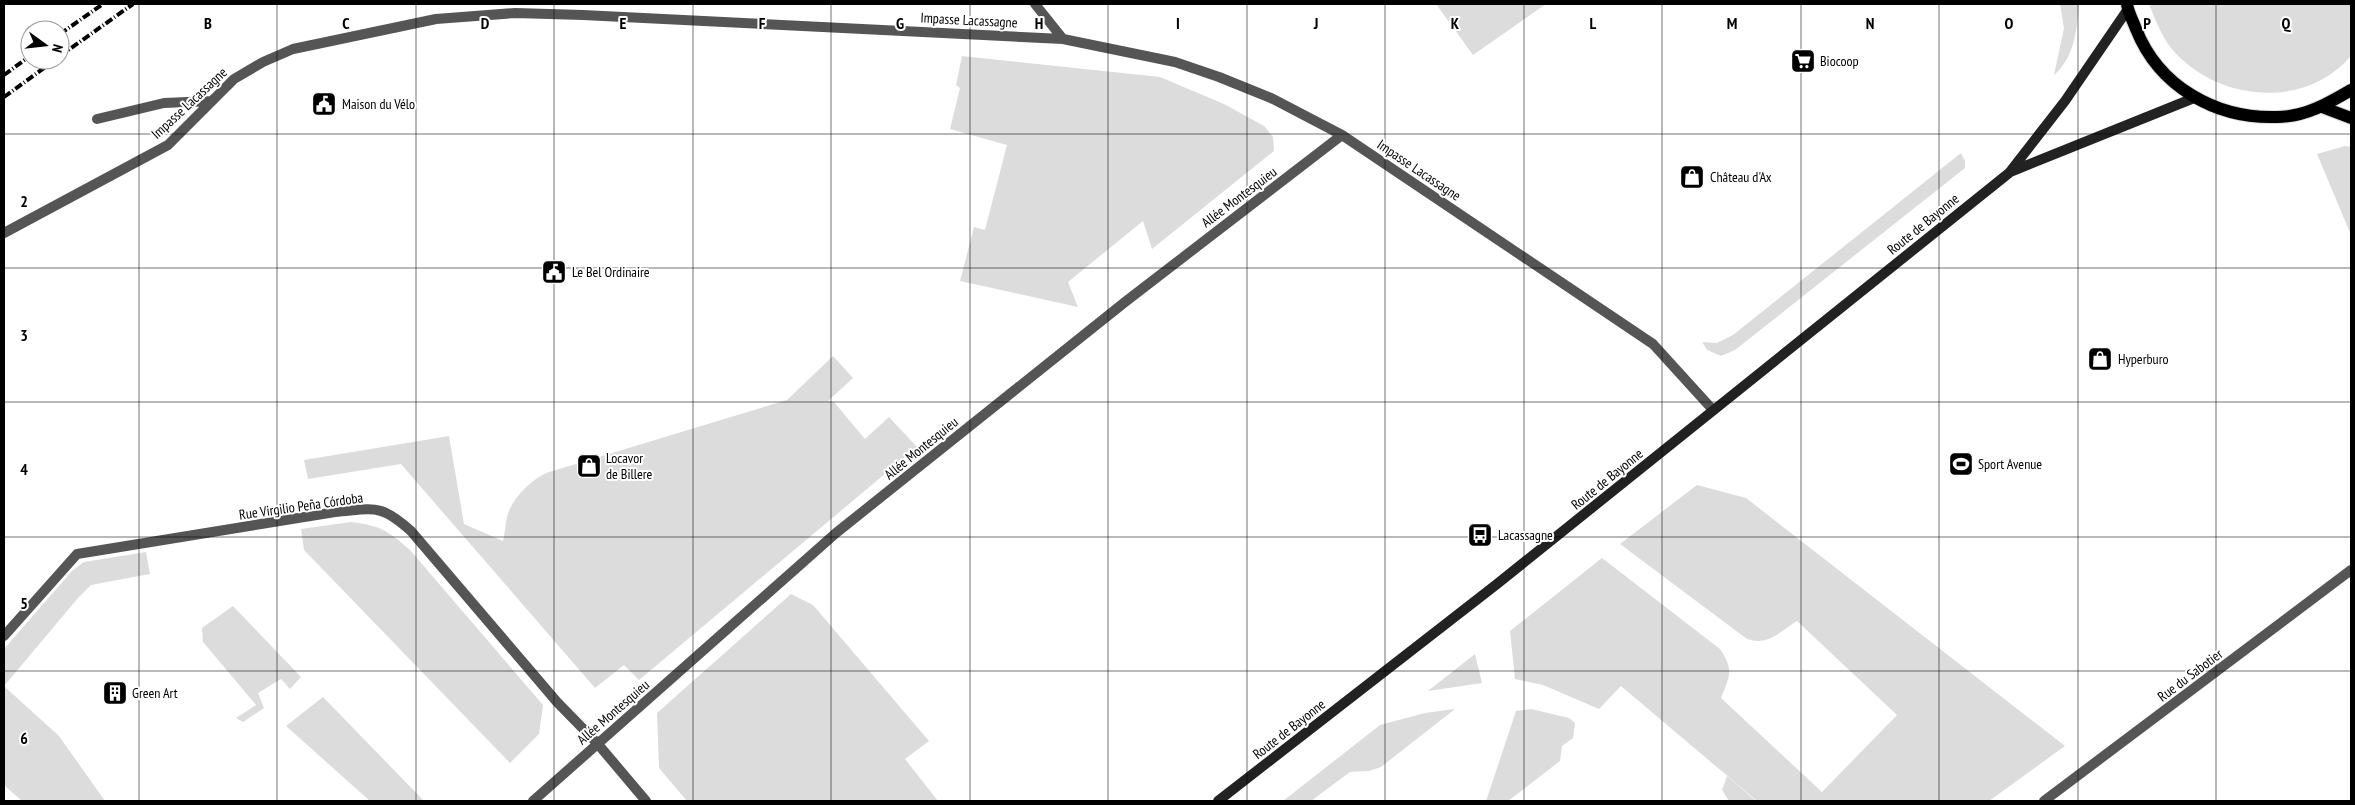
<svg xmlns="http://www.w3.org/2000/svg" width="2355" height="805" font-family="'PT Sans Narrow',sans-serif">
	<rect width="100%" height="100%" fill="#fff"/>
	<path fill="#dcdcdc" d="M 1436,4 L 1546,4 L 1473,55 Z
		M 2060,4 L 2079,4 C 2077,30 2074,58 2054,75 L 2064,28 Z
		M 2149,4 L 2351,4 L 2351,56 C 2304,111 2215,101 2171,48 C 2161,35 2155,19 2149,4 Z
		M 962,56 L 1160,77 L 1224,104 L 1264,126 L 1273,137 L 1274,151 L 1152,249 L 1143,221 L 1068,282 L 1078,307 L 960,281 L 974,227 L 985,230 L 1007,145 L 950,129 L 960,88 L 956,85 Z
		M 2345,146 L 2351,147 L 2351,235 L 2317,154 Z
		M 1961,153 L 1965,161 L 1965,168 L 1735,350 L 1721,356 L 1707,350 L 1702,342 L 1717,343 L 1733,335 Z
		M 833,356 L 853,378 L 828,401 L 834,402 L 865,439 L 889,417 L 917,447 L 639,680 L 624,665 L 595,688 L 401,464 L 308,479 L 304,460 L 449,436 L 464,524 L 503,541 C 505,534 505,525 507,517 C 511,499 530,481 546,473 L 787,400 Z
		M 1697,485 L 1746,498 L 2065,746 L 1989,801 L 1757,801 L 1621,686 L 1599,709 L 1543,685 L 1515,679 L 1510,631 L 1602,558 L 1720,649 C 1734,670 1730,675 1721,698 L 1822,792 L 1897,715 L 1797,621 C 1779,632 1769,646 1747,639 L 1620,544 Z
		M 351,522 C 381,526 387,530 410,550 L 543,705 L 539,734 L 510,763 L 304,550 L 301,529 Z
		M 146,552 L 150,574 L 91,585 L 78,598 L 4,686 L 59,736 L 105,801 L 22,801 L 4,785 L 4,649 L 72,571 L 84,562 Z
		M 791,594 L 813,605 L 929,741 L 905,759 L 938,801 L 687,801 L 659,768 L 657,713 Z
		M 233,606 L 301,677 L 290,689 L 281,679 L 258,693 L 264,708 L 243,722 L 236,718 L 256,705 L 203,642 L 202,628 Z
		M 1475,654 L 1482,683 L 1428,691 Z
		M 323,697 L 424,801 L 370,801 L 286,726 Z
		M 1455,709 L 1381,767 L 1369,771 L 1350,772 L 1311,801 L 1283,801 L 1380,725 L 1425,713 Z
		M 1531,709 L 1569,718 L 1575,723 L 1573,738 L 1562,746 L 1560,761 L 1508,801 L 1486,801 L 1516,711 Z
		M 1727,776 L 1756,801 L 1729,801 L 1722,790 Z"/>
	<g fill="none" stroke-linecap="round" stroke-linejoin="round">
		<defs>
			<path id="primary" d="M 2127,4 C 2128,12 2133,21 2136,29 C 2159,87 2216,119 2277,117 C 2305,117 2329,103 2351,90
				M 2322,107 L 2351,118"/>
		</defs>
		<use href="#primary" stroke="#dbdbdb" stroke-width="14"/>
		<path stroke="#555" stroke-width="10" d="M 1035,4 L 1063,39 L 1175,62 L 1219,77 L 1271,98 L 1342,135 L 1653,344 L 1713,410
			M 97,119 L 164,103 L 211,101
			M 4,233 L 168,145 L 234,79 L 263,62 L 293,49 L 436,19 L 515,13 L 583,15 L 1063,39
			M 4,636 L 77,554 L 335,512 C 374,509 380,503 411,531 L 557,702 L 597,743 L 646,801
			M 533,801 L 836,533 L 1125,302 L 1342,135
			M 2044,801 L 2351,570"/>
		<path stroke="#222" stroke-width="10" d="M 2010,172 L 2194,98
			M 1218,801 L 1497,584 L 2009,173 L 2065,101 L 2128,9"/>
		<use href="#primary" stroke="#000" stroke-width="12"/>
		<path stroke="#000" stroke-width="4" stroke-dasharray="8 2.5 1 2.5" stroke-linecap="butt" d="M 60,34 L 103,4
			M 60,56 L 133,4
			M 4,75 L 30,56
			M 4,97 L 55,60"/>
	</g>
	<path fill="none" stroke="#000" stroke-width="1" stroke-opacity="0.55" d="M 139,4 L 139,801M 277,4 L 277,801M 416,4 L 416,801M 554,4 L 554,801M 693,4 L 693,801M 831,4 L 831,801M 970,4 L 970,801M 1108,4 L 1108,801M 1247,4 L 1247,801M 1385,4 L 1385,801M 1524,4 L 1524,801M 1662,4 L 1662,801M 1801,4 L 1801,801M 1939,4 L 1939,801M 2078,4 L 2078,801M 2216,4 L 2216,801M 4,134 L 2351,134M 4,268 L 2351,268M 4,402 L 2351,402M 4,537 L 2351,537M 4,671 L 2351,671"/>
	<defs>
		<symbol id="supermarket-square" viewBox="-11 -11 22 22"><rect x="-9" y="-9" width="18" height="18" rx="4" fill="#000" stroke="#fff"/><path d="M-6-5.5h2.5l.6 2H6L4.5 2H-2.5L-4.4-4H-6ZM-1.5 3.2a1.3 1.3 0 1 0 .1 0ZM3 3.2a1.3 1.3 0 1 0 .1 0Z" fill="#fff"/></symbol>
		<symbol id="civic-square" viewBox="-11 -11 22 22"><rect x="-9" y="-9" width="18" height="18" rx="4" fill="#000" stroke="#fff"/><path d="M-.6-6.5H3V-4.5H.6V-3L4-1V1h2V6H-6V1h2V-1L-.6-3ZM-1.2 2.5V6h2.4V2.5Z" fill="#fff"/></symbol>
		<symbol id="shop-square" viewBox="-11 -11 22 22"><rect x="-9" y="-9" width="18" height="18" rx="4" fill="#000" stroke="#fff"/><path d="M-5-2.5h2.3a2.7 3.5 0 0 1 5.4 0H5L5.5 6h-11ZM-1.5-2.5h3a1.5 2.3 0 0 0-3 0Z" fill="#fff"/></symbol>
		<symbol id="stadium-square" viewBox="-11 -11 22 22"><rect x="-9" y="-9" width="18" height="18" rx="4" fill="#000" stroke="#fff"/><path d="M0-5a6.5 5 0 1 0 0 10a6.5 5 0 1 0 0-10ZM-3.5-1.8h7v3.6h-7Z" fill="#fff"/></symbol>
		<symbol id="bus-square" viewBox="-11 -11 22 22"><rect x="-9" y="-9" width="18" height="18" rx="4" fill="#000" stroke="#fff"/><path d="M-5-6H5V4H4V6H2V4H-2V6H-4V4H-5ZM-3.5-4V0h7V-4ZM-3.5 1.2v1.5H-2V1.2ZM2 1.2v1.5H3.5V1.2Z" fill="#fff"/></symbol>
		<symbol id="building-square" viewBox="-11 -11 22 22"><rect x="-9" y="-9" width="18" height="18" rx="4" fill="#000" stroke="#fff"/><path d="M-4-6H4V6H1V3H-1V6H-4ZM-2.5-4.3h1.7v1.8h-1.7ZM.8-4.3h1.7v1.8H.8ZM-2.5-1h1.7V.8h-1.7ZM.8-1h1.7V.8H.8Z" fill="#fff"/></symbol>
	</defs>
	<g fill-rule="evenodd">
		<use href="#supermarket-square" x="1789" y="47" width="28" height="28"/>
		<use href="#civic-square" x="310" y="90" width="28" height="28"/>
		<use href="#shop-square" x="1678" y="163" width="28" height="28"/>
		<use href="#civic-square" x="540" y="258" width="28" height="28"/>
		<use href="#shop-square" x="2086" y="345" width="28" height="28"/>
		<use href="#stadium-square" x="1947" y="450" width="28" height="28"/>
		<use href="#shop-square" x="575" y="452" width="28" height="28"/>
		<use href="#bus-square" x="1466" y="521" width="28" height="28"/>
		<use href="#building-square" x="101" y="679" width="28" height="28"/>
	</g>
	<g text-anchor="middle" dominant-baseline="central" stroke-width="4" stroke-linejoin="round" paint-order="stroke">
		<g font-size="14" fill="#000" stroke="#fff">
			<text transform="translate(969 20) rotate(3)">Impasse Lacassagne</text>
			<text transform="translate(189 103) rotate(-43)">Impasse Lacassagne</text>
			<text transform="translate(1419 170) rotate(34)">Impasse Lacassagne</text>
			<text transform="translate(1239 197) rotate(-37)">Allée Montesquieu</text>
			<text transform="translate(1923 224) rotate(-39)">Route de Bayonne</text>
			<text transform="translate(921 448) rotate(-39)">Allée Montesquieu</text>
			<text transform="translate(1607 479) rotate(-39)">Route de Bayonne</text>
			<text transform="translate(301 506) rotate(-8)">Rue Virgilio Peña Córdoba</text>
			<text transform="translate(2190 675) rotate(-37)">Rue du Sabotier</text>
			<text transform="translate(613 712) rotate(-41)">Allée Montesquieu</text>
			<text transform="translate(1289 729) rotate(-38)">Route de Bayonne</text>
		</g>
		<g font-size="14" fill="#000" stroke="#fff" text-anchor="start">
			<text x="1820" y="61">Biocoop</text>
			<text x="342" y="104">Maison du Vélo</text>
			<text x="1710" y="177">Château d'Ax</text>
			<text x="572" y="272">Le Bel Ordinaire</text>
			<text x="2118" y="359">Hyperburo</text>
			<text x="606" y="458">Locavor<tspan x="606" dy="16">de Billere</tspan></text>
			<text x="1978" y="464">Sport Avenue</text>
			<text x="1498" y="535">Lacassagne</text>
			<text x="132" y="693">Green Art</text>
		</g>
	</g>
	<g font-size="16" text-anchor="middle" font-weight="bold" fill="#000" stroke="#fff" stroke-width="4" stroke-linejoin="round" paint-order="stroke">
		<text x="208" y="29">B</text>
		<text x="346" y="29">C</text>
		<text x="485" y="29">D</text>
		<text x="623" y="29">E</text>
		<text x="762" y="29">F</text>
		<text x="900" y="29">G</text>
		<text x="1039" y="29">H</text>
		<text x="1178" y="29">I</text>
		<text x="1316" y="29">J</text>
		<text x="1455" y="29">K</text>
		<text x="1593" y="29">L</text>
		<text x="1732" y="29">M</text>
		<text x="1870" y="29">N</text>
		<text x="2009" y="29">O</text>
		<text x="2147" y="29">P</text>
		<text x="2286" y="29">Q</text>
		<text x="24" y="207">2</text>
		<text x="24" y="341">3</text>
		<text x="24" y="475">4</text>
		<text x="24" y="609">5</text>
		<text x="24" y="744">6</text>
	</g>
	<rect width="2355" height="805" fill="none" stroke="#000000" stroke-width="10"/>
	<g transform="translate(45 45) rotate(105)"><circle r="24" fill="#ffffff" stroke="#999999"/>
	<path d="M0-4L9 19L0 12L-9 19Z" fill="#000000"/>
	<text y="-8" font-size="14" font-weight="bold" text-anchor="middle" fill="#000000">N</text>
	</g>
</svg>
